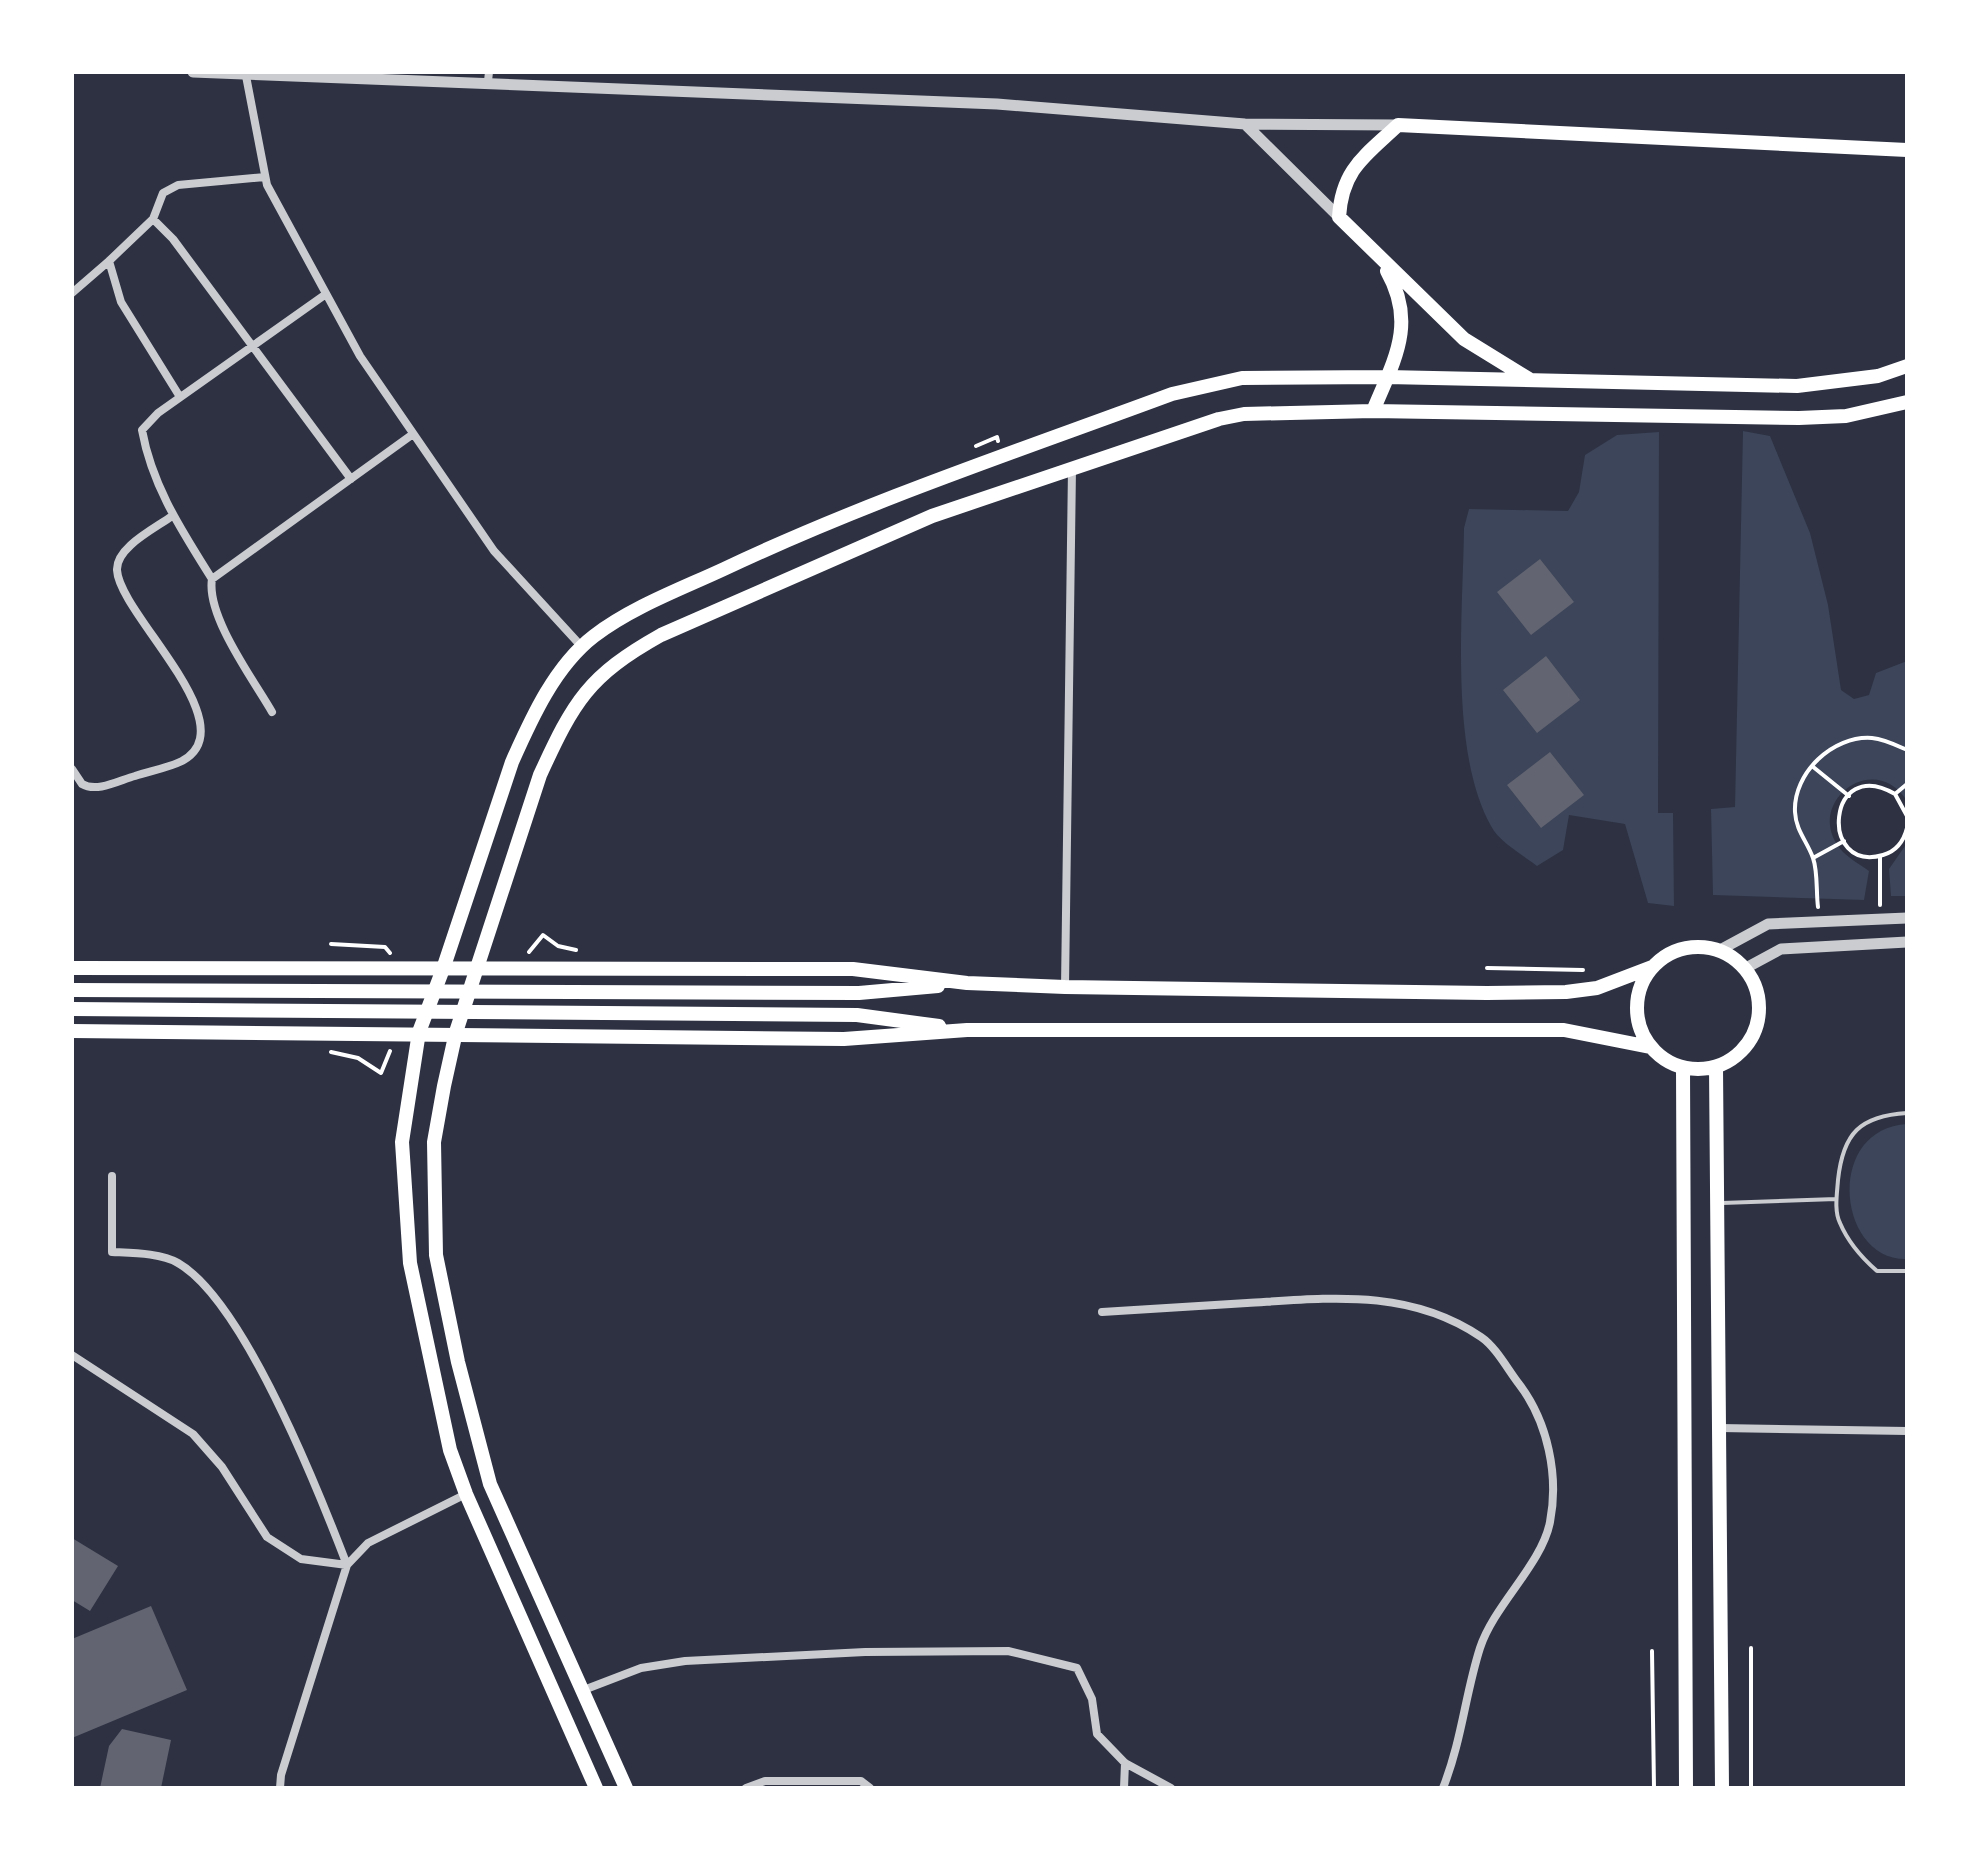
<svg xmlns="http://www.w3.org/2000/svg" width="1979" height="1860" font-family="'Zilla Slab',serif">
	<rect width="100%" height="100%" fill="#2d3142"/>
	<path fill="#3c4559" d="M 1743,431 L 1770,436 L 1810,533 L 1828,605 L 1841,690 L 1854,699 L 1869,695 L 1876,673 L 1907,661 L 1907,801 C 1873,747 1800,806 1843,852 C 1850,859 1861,865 1869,871 L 1864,900 L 1713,895 L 1711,809 L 1735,807 Z
		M 1659,432 L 1658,813 L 1673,813 L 1674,906 L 1648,903 L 1625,824 L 1569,815 L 1563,850 L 1537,866 C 1523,855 1499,842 1491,826 C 1449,751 1463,613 1464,528 L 1469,509 L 1568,511 L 1579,492 L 1585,455 L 1617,435 Z
		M 1907,843 L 1907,896 L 1891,896 L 1889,869 Z
		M 1907,1124 L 1907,1259 C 1837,1261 1824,1129 1907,1124 Z"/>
	<path fill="#626471" d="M 1540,559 L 1574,602 L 1531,635 L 1497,592 Z
		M 1546,656 L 1580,700 L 1537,733 L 1503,690 Z
		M 1550,752 L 1584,795 L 1541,828 L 1507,785 Z
		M 72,1538 L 118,1566 L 90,1611 L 72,1600 Z
		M 151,1606 L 187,1690 L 72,1738 L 72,1639 Z
		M 122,1729 L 171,1740 L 161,1788 L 100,1788 L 109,1746 Z"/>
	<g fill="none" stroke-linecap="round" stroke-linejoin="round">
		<path stroke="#fff" stroke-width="4" d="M 976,446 L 997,437 L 998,441
			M 1812,766 L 1849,796
			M 1895,794 L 1907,784
			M 1907,816 L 1895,794 C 1827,754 1818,874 1883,855 C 1897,851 1904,840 1907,828
			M 1813,858 L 1844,841
			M 1880,905 L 1880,856
			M 1818,907 C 1816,892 1818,872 1813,858 C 1807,841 1796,831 1795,812 C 1793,773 1833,735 1872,738 C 1884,739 1896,745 1907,750
			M 331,944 L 385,947 L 390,953
			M 529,952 L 543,935 L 558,946 L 576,950
			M 1487,968 L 1583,970
			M 331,1052 L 358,1058 L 381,1073 L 390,1051
			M 1652,1651 L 1654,1788
			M 1751,1788 L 1751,1648"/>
		<path stroke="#caccd0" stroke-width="4" d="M 1907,1113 C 1860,1116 1843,1133 1838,1180 C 1837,1194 1834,1211 1840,1223 C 1848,1242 1862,1258 1877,1271 L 1907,1271
			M 1722,1203 L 1836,1199"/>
		<path stroke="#caccd0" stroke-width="8" d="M 246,76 L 267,185 L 360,356 L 494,551 L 582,647
			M 488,81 L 489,72
			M 153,219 L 173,239 L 351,479
			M 72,293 L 109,261
			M 180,397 L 121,302 L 109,261 L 153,219 L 163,193 L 178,185 L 265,177
			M 212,579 C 182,531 152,486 142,430 L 158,413 L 326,294
			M 272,712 C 253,679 206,616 212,579 L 413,434
			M 72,769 L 82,784 C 97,793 120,780 135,776 C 150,771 168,768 182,761 C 248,725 119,614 117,570 C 116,547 156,528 172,516
			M 1065,987 L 1072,468
			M 112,1176 L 112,1252 C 132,1253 161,1253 178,1263 C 244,1301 319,1492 347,1565 L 368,1543 L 466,1494
			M 1102,1312 C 1151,1309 1199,1306 1247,1303 C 1329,1298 1409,1288 1481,1337 C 1496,1347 1508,1370 1519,1384 C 1548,1422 1559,1476 1550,1522 C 1542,1564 1494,1605 1480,1648 C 1465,1695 1462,1740 1443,1788
			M 72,1355 L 193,1434 L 222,1467 L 267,1537 L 301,1559 L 347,1565 L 281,1775 L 280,1788
			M 1720,1428 L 1907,1431
			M 581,1691 L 641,1668 L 685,1661 L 865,1652 L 1008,1651 L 1077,1668 L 1092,1699 L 1097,1734 L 1125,1763 L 1171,1788
			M 746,1788 L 765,1781 L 861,1781 L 870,1788
			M 1124,1788 L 1125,1763"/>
		<path stroke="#caccd0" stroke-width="11" d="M 193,72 L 997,104 L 1245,124 L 1398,125
			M 1245,124 L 1339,217
			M 1718,951 L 1768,924 L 1907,918
			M 1744,969 L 1781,949 L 1907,942"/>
		<path stroke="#fff" stroke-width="14" d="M1637 1008a61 61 0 1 1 122 0a61 61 0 1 1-122 0Z
			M 72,968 L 853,969 L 967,983 L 1065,987 L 1487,993 L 1566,992 L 1597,988 L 1652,967
			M 72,990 L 859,993 L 938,986
			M 72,1009 L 857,1015 L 939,1026
			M 72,1031 L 844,1039 L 967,1030 L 1564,1030 L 1650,1047
			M 1716,1067 L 1722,1788
			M 1683,1068 L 1686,1788"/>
		<path stroke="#fff" stroke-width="14" d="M 1529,379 L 1464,339 L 1339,217 C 1342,169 1365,156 1398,125 L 1907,150
			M 1373,411 C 1394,360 1417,324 1387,271
			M 596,1788 L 466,1494 L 450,1450 L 410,1263 L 402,1142 L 419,1032 L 443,969 L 512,762 C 532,717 555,666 594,636 C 632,607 681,589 724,569 C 870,500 1021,450 1172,394 L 1242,378 L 1387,377 L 1797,386 L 1878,376 L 1907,366
			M 626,1788 L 490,1484 L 458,1362 L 436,1255 L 434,1142 L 444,1086 L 456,1032 L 540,775 C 574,701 588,676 661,635 L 932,516 L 1219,419 L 1244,414 L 1373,411 L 1799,418 L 1846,416 L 1907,402"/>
	</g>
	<rect width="1979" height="1860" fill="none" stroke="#ffffff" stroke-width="148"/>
</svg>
